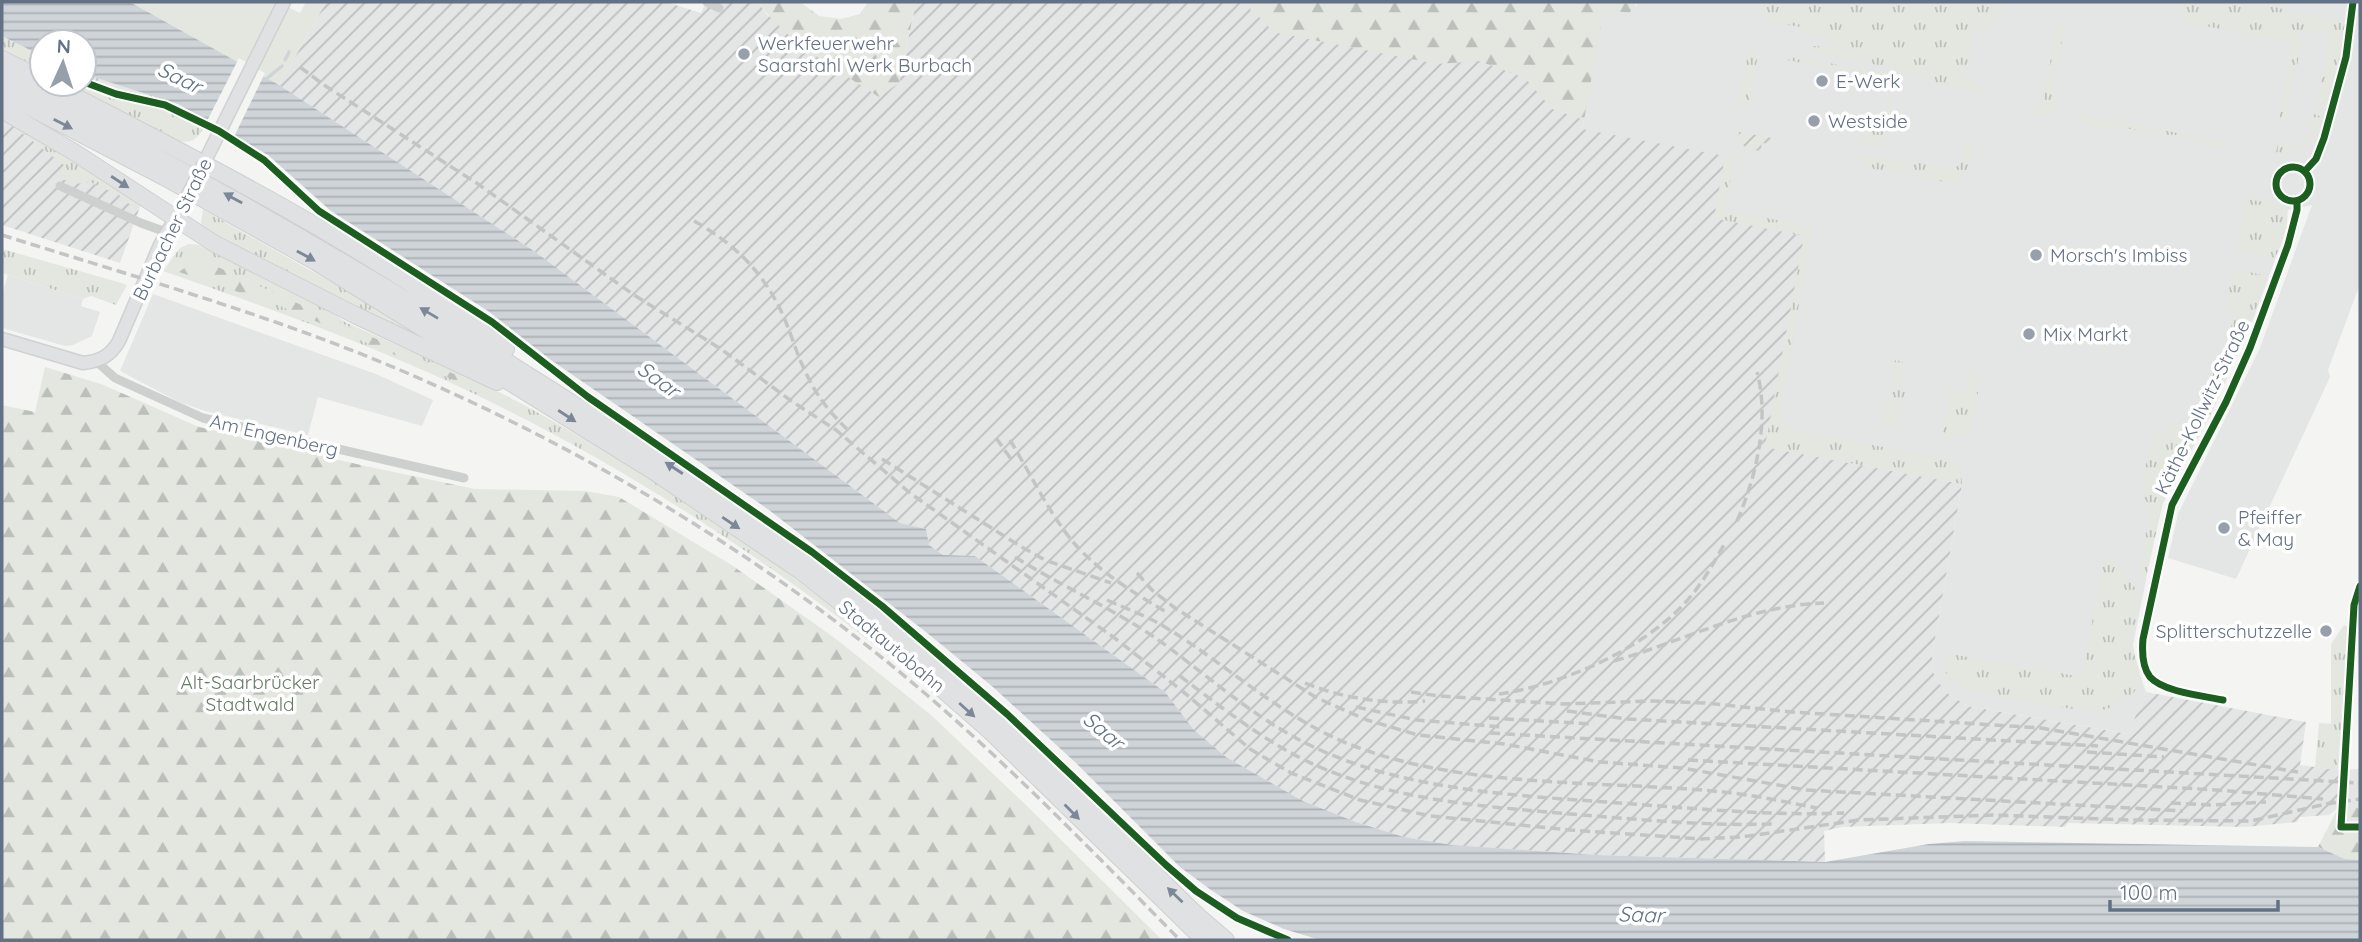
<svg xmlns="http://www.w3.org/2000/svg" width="2362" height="942" font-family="Quicksand,sans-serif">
	<defs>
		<pattern id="industrial-furrows" width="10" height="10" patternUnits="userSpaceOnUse" patternTransform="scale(1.75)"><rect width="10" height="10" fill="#e4e5e5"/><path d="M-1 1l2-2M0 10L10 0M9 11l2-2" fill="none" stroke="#bcbebf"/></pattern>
		<pattern id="grass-tufts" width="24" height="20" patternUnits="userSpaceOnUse" patternTransform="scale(1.75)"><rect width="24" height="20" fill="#e3e7e0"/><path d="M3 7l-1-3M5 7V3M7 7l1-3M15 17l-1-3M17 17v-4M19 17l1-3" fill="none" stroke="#bcc0bb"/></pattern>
		<pattern id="forest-firs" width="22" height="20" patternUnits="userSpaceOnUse" patternTransform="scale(1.75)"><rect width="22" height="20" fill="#e3e7e0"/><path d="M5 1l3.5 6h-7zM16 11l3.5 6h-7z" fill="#bcc0bb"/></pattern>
		<pattern id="garden-furrows" width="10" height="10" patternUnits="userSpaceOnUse" patternTransform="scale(1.75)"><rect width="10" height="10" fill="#e3e7e0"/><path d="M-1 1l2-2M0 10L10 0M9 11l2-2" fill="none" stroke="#bcc0bb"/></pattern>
		<pattern id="water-rules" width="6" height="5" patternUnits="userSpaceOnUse" patternTransform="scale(1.75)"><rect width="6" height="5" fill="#ced4d8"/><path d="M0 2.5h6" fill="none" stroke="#abb0b5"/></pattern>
	</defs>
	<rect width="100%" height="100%" fill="#f4f4f2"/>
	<path fill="#e4e5e5" d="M 1637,2 L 2360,2 L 2360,284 L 2328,370 L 2330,377 L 2236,579 L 2168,558 L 2178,514 L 2260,348 L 2312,205 L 2288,210 L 2281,243 L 2254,317 L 2212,412 L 2163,503 L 2158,519 L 2133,645 L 2135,660 L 2146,692 L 2129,734 L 1967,706 L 1947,693 L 1935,678 L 1932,667 L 1932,656 L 1962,484 L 1765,447 L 1714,218 L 1582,129 L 1603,14 L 1611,10 L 1636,6 Z
		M 8,275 L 83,299 L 81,306 L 100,312 L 92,336 L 73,345 L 65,346 L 2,328 L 2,295 Z
		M 153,294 L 376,374 L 433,400 L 422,426 L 318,397 L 308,435 L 205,411 L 179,402 L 120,371 Z
		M 2360,769 L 2360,808 L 2338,808 L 2338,770 Z"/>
	<path fill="url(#industrial-furrows)" d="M 326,2 L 666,2 L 701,13 L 706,2 L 758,2 L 767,15 L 899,83 L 916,2 L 1637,2 L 1629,13 L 1611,10 L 1603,14 L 1582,129 L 1725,156 L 1715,218 L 1805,236 L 1765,447 L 1962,484 L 1932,656 L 1932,667 L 1935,678 L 1947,693 L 1967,706 L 2128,734 L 2146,692 L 2306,722 L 2300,765 L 2338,770 L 2338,808 L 2329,815 L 2300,817 L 2297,822 L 2245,827 L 2068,823 L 2065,827 L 1950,823 L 1842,827 L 1824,831 L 1825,862 L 1597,855 L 1452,845 L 1404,837 L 1356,822 L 1303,801 L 1226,757 L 1194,730 L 1165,692 L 975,556 L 943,555 L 929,545 L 926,529 L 900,523 L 534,251 L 279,85 Z
		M 2,118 L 141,204 L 120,263 L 2,225 Z"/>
	<path fill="url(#grass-tufts)" d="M 1757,2 L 1984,2 L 1984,5 L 2008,6 L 2009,8 L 1996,13 L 1996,21 L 1985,24 L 1984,31 L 1975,29 L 1965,79 L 1973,80 L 1983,88 L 1983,94 L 1941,86 L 1923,77 L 1898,69 L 1789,48 L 1812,50 L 1813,46 L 1830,47 L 1832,39 L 1801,33 L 1801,27 L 1769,22 Z
		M 2175,2 L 2254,2 L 2345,24 L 2340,57 L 2325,107 L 2316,104 L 2328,45 L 2325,32 L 2316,34 L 2297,31 L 2296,39 L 2302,40 L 2286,121 L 2279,120 L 2293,43 L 2185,22 Z
		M 2057,22 L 2065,24 L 2052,95 L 2060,97 L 2053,114 L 2038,117 L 2032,114 L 2034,104 L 2043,105 Z
		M 2,36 L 42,56 L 42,70 L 2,50 Z
		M 1748,54 L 1758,55 L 1748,107 L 1738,105 Z
		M 1788,55 L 1890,75 L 1895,77 L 1894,89 L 1889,88 L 1890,80 L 1787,60 Z
		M 84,74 L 161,97 L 208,120 C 201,133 196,145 179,141 L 71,84 L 84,84 Z
		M 1888,96 L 1893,96 L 1883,147 L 1862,143 L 1862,129 L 1881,132 Z
		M 2076,107 L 2080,107 L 2079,114 L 2084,115 L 2224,142 L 2226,134 L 2229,135 L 2227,142 L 2217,149 L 2209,148 L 2209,143 L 2114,126 L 2113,130 C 2097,127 2080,126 2073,110 Z
		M 2314,114 L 2322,117 C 2314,147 2310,155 2276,153 L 2278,142 C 2284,145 2298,149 2306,143 Z
		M 2,118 L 9,119 L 141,204 L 137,211 L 119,195 L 90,182 L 75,184 L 56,177 L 64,165 Z
		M 1968,140 L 1975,141 C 1972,159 1971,177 1951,183 L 1864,167 L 1865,160 L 1855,158 L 1855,155 L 1886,160 L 1887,157 L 1952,169 L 1961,164 L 1964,142 L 1967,142 Z
		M 1725,156 L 1742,159 L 1742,162 L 1734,161 L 1725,210 L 1813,227 L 1781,404 L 1783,421 L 1794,430 L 1947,459 L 1960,466 L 1962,484 L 1765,447 L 1804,236 L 1714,218 Z
		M 2246,199 L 2281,205 L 2287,210 C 2289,225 2282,247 2274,259 L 2238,251 L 2237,248 L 2243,216 L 2241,213 Z
		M 203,209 L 237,229 L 420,332 L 417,335 L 357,308 L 210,233 L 201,224 Z
		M 189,244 L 199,245 L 334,314 L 345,322 C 414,353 485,382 551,420 C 676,490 794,573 904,664 L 901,666 C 772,563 636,473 487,400 C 383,349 272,309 163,271 L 180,248 Z
		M 2,249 L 118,282 L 127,285 L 116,305 L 91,296 L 83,299 L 2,273 Z
		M 2238,270 L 2268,276 L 2268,279 L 2219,396 L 2209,394 L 2213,371 L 2223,372 L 2234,311 L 2226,308 L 2232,274 Z
		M 1895,360 L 1903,362 L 1900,379 L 1908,381 L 1898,426 L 1883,423 Z
		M 1969,374 L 1981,376 L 1972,426 C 1964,438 1955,438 1942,436 L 1950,390 L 1965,393 Z
		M 2204,408 L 2212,412 L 2163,503 L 2145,581 L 2138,575 L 2151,507 L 2140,493 L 2145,486 L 2142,482 L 2145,479 L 2143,477 L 2146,474 L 2144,471 L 2147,469 L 2145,466 L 2150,457 L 2148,455 L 2150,452 L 2148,449 L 2151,446 L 2149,443 L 2152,440 L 2153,433 L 2167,435 L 2168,427 L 2193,429 Z
		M 2104,558 L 2114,560 L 2141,596 C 2139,612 2133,629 2133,645 C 2133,656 2140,666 2140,677 C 2141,696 2110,709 2095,712 C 2067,707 1973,697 1954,683 C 1943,675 1944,665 1945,653 L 2082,677 Z
		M 2344,625 L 2349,627 L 2338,770 L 2315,767 L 2319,723 L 2331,724 L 2331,644 Z"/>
	<path fill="url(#forest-firs)" d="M 758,2 L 800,2 L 819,16 L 841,19 L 860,14 L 868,2 L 916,2 L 899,83 L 879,97 C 838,69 787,43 758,2 Z
		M 1249,2 L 1618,2 L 1636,5 L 1629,13 L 1611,10 L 1603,14 L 1584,120 L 1552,109 L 1525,78 L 1479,61 L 1437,64 L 1272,32 L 1264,20 L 1251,13 Z
		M 209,263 L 498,394 L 496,398 L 280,306 L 179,272 L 190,264 Z
		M 45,367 L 101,384 L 199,427 L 365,466 L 475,489 L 585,491 L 619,497 L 733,566 L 836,639 L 931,715 L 1028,807 L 1162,940 L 2,940 L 2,405 L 35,412 Z
		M 2338,808 L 2360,808 L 2360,860 L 2345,859 L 2318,847 Z"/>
	<path fill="#e3e7e0" d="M 130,2 L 277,2 L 300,13 L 306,2 L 326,2 L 279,85 Z"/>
	<path fill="url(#garden-furrows)" d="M 1739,132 L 1772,138 L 1771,144 L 1762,143 L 1761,151 L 1747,149 L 1738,140 Z"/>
	<path fill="url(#water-rules)" d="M 2,2 L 130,2 L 279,85 L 534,251 L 900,523 L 926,529 L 929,545 L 943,555 L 975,556 L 1165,692 L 1194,730 L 1226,757 L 1303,801 L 1356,822 L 1404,837 L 1452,845 L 1597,855 L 1825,862 L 1929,844 L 1965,841 L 2318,847 L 2345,859 L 2360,860 L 2360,940 L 1320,940 L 1284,929 L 1243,911 L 1211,890 L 1180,867 L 1076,763 L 993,687 L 926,632 L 769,510 L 551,360 L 488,311 L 331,211 L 268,155 L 178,104 L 84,74 L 84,42 L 42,42 L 42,56 L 2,36 Z"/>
	<path fill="#f4f4f2" d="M 239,58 L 265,73 L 233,139 L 206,123 Z"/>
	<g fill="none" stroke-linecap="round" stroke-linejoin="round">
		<path stroke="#ced4d8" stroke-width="3.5" d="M 285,60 L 289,52
			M 265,80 L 282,66"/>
		<defs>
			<path id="secondary" d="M 204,163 L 284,2
				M 2,339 L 83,363 C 101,361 110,356 119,341 L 160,245 L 184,203"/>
			<path id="highway" d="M 2,59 L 42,79
				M 2,76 C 209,180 408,297 603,423 C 696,483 790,542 876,612 C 992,704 1092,814 1198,916 L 1226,940
				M 51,84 C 207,164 364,245 506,349
				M 2,93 L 164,177 L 316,262 L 653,471 L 799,570 L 868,624 L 991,732 L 1204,940
				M 2,110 L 74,152 L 215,244 L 355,315 L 497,382"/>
		</defs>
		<use href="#secondary" stroke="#cfd1d2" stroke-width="15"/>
		<use href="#highway" stroke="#cfd0d1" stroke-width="18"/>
		<path stroke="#cecfcf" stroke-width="9" d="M 707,2 L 719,8
			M2276 184a17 17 0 1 1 34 0a17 17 0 1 1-34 0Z
			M 2305,171 L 2316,159 L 2324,138 L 2346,57 L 2353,2
			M 60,186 L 141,223 L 166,232
			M 97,362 L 115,378 L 203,418 L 464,478
			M 2223,700 C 2204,696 2163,692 2150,677 C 2142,667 2142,651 2143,639 L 2172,505 L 2226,402 L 2250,348 L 2288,245 L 2297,210 L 2297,201"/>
		<use href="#secondary" stroke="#e0e1e2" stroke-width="12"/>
		<use href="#highway" stroke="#e0e1e2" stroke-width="16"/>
		<path stroke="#c4c4c5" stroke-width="3.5" stroke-dasharray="10 5" stroke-linecap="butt" d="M 300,67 L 324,85 L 478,184 L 634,295 L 721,349 L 790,400 L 836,430 L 910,493 L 1116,639 L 1186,694 L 1250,749 L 1291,773 L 1360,800 L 1430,816 L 1570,830 L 1701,839 L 1742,837 L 1859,820 L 1994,815 L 2129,820 L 2251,821 L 2335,802
			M 694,221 C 730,241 758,267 777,303 C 789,325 795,351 806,373 C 816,395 830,413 847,429
			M 2,235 C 135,277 271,315 400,370 C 578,446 746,546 896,669 C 997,752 1088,847 1180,940
			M 996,438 L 1011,459
			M 1010,440 C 1030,473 1049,513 1073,542 C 1099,572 1134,593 1168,613
			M 882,459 L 1020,546 L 1045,560 L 1111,583
			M 1737,521 C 1756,477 1770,420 1757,372
			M 1015,557 C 1061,586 1112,608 1157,639 C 1210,677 1258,722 1318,749 C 1414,793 1529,796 1633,804 C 1704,809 1774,816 1844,813
			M 1137,573 L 1152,590 L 1175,608 L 1317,698 L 1367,720 L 1418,735 L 1504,744 L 1600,762 L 1682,768 L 1806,790 L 2183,811
			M 1107,600 C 1127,609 1147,616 1165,627 C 1229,666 1283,719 1354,746 C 1466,789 1604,780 1723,792 C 1754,795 1786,802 1817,808
			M 1614,661 C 1684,641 1750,605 1824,603
			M 1180,676 C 1225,710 1270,746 1322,768 C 1405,803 1494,807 1582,815 C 1645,820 1709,826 1773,824
			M 1305,683 C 1341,698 1387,705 1425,701
			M 1411,692 L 1439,696 L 1563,704 L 1652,701 L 1705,703 L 1792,712 L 2041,728 L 2298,772
			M 1499,694 C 1561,685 1640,651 1684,604 C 1701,586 1713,564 1725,543
			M 1356,707 L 1417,720 L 1501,727
			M 1567,711 L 1628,719 L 2098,746
			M 1489,718 L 1594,724
			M 1490,733 L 2360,783
			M 2087,752 L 2164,757
			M 1688,760 L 2217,790 L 2323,799
			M 2171,803 L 2213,805 L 2266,802
			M 2326,804 L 2360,799"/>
		<defs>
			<path id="secondary-bridge" d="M 184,203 L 204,163"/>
		</defs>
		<use href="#secondary-bridge" stroke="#cfd1d2" stroke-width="15" stroke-linecap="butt"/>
		<use href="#secondary-bridge" stroke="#e0e1e2" stroke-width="12"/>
		<defs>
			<path id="cycleway" d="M 84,82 L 116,94 L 165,105 L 219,131 L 264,160 L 319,211 L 492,322 L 588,397 L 812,552 L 882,606 L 1007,714 L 1166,865 L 1196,891 L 1237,918 L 1288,940
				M2276 184a17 17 0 1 1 34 0a17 17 0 1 1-34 0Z
				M 2305,171 L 2316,159 L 2324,138 L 2346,57 L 2353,2
				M 2360,586 L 2354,605 L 2341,827 L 2360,827
				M 2223,700 C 2204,696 2163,692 2150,677 C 2142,667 2142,651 2143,639 L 2172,505 L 2226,402 L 2250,348 L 2288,245 L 2297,210 L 2297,201"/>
		</defs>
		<use href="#cycleway" stroke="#fff" stroke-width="11"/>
		<use href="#cycleway" stroke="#1b5e20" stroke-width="7"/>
	</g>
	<defs><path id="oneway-solid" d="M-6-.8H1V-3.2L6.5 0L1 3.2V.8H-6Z" transform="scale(1.75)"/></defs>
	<g fill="#7c8797">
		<use href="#oneway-solid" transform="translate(63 124) rotate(27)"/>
		<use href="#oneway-solid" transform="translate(120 182) rotate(33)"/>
		<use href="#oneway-solid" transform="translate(233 198) rotate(-151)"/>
		<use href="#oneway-solid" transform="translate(306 256) rotate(29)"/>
		<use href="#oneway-solid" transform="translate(429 313) rotate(-149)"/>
		<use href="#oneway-solid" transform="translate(567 416) rotate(33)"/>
		<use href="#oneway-solid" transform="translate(674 468) rotate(-147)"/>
		<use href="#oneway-solid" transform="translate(731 523) rotate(34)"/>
		<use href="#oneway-solid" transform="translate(967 710) rotate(42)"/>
		<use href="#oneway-solid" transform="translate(1072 812) rotate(45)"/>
		<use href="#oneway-solid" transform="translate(1175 895) rotate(-136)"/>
	</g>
	<g fill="#969faa" stroke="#fff" stroke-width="2.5">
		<circle cx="744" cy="54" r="7"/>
		<circle cx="1822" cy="81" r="7"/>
		<circle cx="1814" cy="121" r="7"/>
		<circle cx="2036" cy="255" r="7"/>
		<circle cx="2029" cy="334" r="7"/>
		<circle cx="2224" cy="528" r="7"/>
		<circle cx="2326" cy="631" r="7"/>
	</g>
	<g text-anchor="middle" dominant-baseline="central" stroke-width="7" stroke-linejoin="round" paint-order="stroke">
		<g font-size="19" fill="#637184" stroke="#fff" text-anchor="start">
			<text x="758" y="43">Werkfeuerwehr<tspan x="758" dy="22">Saarstahl Werk Burbach</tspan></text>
			<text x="1836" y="81">E-Werk</text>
			<text x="1828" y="121">Westside</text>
			<text x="2050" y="255">Morsch's Imbiss</text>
			<text x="2043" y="334">Mix Markt</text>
			<text x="2238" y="517">Pfeiffer<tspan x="2238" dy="22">&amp; May</tspan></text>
			<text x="2312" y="631" text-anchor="end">Splitterschutzzelle</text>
		</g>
		<g font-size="19" fill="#637184" stroke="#fff">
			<text transform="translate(172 229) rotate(-64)">Burbacher Straße</text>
			<text transform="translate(2202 407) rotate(-64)">Käthe-Kollwitz-Straße</text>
			<text transform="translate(274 435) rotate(13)">Am Engenberg</text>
			<text transform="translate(892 646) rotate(40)">Stadtautobahn</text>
		</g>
		<g font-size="19" fill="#647a62" stroke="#fff">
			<text x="250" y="682">Alt-Saarbrücker<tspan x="250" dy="22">Stadtwald</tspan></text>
		</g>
		<g font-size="21" font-style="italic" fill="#5f7381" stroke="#fff">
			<text transform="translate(180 77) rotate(26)">Saar</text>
			<text transform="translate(659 379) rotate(36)">Saar</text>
			<text transform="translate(1104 730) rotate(40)">Saar</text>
			<text transform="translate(1641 914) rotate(2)">Saar</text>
		</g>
	</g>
	<rect width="2362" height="942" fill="none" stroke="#637184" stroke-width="7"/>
	<g transform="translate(63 63) rotate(3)"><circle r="33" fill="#ffffff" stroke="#c1c6ce" stroke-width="2"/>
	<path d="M0-5L12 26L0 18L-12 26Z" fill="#969faa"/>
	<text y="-10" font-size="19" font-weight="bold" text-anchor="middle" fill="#637184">N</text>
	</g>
	<path d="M2110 900v10h168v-10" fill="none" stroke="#637184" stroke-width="3.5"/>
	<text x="2120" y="900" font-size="21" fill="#637184" stroke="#ffffff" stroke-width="5" paint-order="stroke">100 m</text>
</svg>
